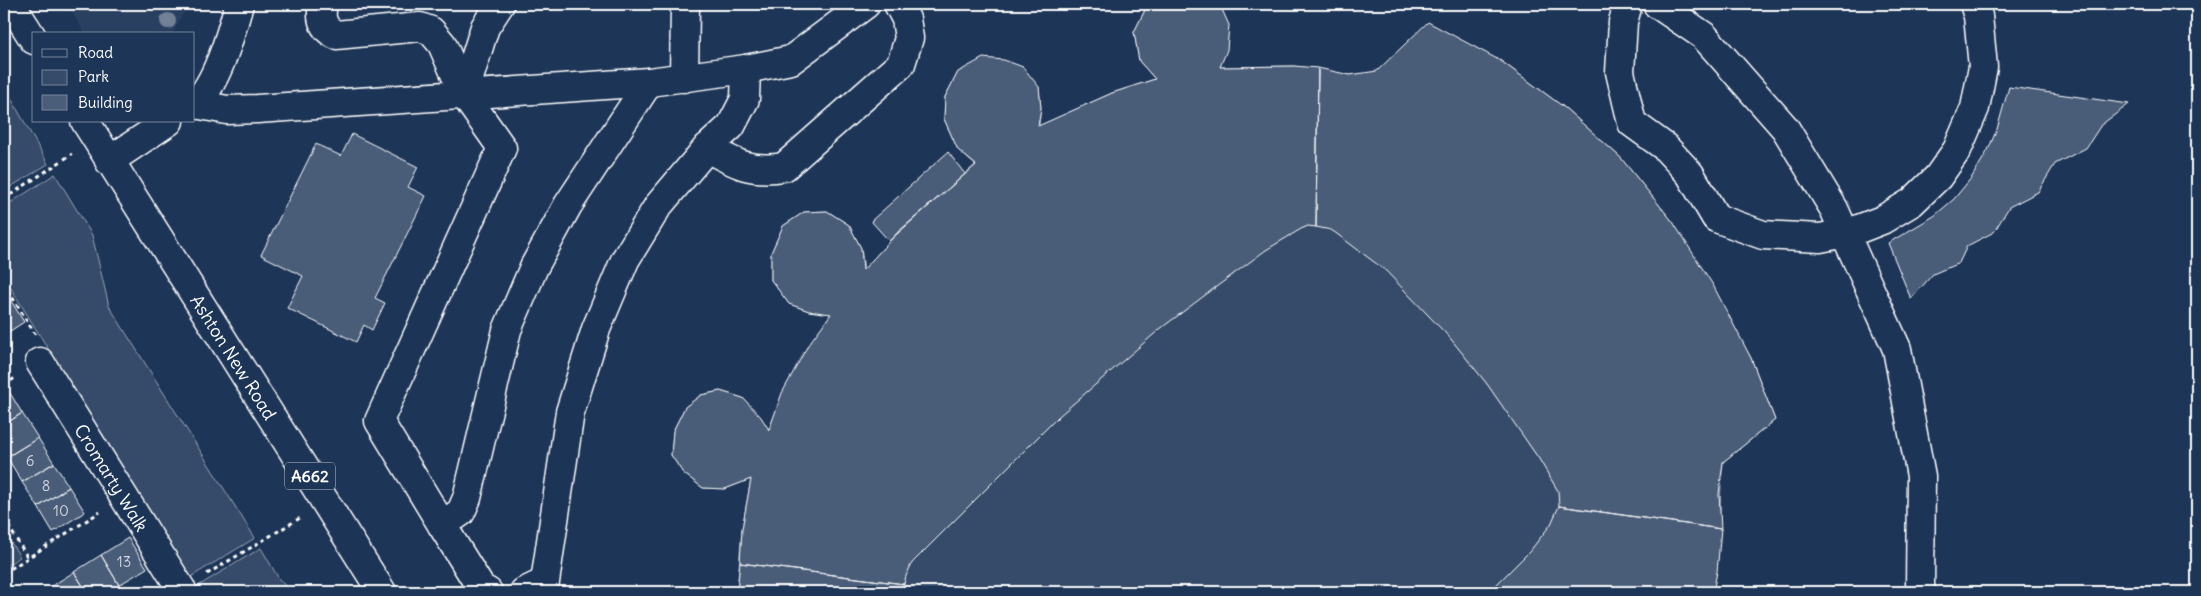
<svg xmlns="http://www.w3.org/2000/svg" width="2201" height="596" font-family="Delius,sans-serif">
	<rect width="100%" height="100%" fill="#1d3557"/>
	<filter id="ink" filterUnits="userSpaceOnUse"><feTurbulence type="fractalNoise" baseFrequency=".02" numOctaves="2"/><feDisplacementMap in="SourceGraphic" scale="10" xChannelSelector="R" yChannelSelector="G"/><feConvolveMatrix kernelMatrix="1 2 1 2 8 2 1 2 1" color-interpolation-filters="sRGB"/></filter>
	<g filter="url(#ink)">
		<path fill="#2a4161" d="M 67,4 L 188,4 L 172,34 L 85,34 Z"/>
		<path fill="#364b69" stroke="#9aa5b4" d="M 1148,4 L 1220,5 C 1232,34 1229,38 1220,67 L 1294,66 L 1350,75 L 1501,61 L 1565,108 L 1620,157 L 1673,222 L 1751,358 L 1775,420 L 1723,462 C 1718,505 1722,550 1713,592 L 737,592 L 742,529 L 751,479 L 725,489 L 703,488 L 683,473 L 671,455 L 673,431 L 685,407 L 701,395 L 720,391 L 743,398 L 769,429 C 785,387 804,350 831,314 L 809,311 L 789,304 L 771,280 L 771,253 L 783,226 L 804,212 L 827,211 L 849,225 L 861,248 L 864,269 L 898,232 L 975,165 L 958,150 L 944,119 L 945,97 L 958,72 L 1039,87 L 1041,108 L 1039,126 L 1112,93 L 1155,79 L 1139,61 L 1134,32 Z
			M 4,86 L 48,164 L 4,191 Z
			M 55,174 L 92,235 L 109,306 L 255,538 L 189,578 L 4,277 L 4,207 Z
			M 4,531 L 20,557 L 4,567 Z
			M 261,548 L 279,579 L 291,592 L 202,592 L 198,586 Z"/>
		<path fill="#4a5d79" stroke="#fff" d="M 1148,4 L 1220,5 L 1229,25 L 1227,50 L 1220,67 L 1294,66 L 1318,68 L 1316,227 L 1308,226 L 1301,229 L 1266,250 L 1212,290 L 1160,329 L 1059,416 L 912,563 L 906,576 L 904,584 L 740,563 L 742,529 L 751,479 L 725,489 L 703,488 L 683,473 L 671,455 L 673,431 L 685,407 L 701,395 L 720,391 L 743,398 L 761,417 L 769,430 L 782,393 L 808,345 L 831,314 L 809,311 L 789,304 L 771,280 L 771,253 L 783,226 L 804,212 L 827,211 L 849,225 L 861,248 L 863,270 L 898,232 L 976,165 L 958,150 L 944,119 L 945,97 L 958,72 L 983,58 L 1004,60 L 1023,67 L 1039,87 L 1041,108 L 1038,126 L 1112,93 L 1155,79 L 1139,61 L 1134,32 Z
			M 1428,22 L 1501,61 L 1565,108 L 1620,157 L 1673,222 L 1713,285 L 1751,358 L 1775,420 L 1723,462 L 1719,494 L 1721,529 L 1559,506 L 1558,491 L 1539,459 L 1487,384 L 1450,338 L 1386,271 L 1337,234 L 1331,230 L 1316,227 L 1318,68 L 1350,75 L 1377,71 Z
			M 2009,87 L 2129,104 L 2101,125 L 2086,148 L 2055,164 L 2038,192 L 2009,207 L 1994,232 L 1967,246 L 1959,263 L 1933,274 L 1911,299 L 1888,243 L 1934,216 L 1954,199 L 1972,177 L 1988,150 L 1997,129 Z
			M 352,134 L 418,167 L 408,187 L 426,196 L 375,298 L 385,303 L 372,330 L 364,325 L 356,342 L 287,308 L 303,276 L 261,255 L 316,144 L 341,156 Z
			M 948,152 L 965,174 L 889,241 L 871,221 Z
			M 5,291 L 24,322 L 4,335 L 4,292 Z
			M 7,388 L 22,413 L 4,425 L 4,390 Z
			M 22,413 L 38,438 L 7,457 L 4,453 L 4,425 Z
			M 38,438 L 54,463 L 22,482 L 7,457 Z
			M 54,463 L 69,487 L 38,507 L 22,482 Z
			M 69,487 L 85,512 L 53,532 L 38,507 Z
			M 1559,506 L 1721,529 L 1717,572 L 1713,592 L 1489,592 L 1530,551 L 1551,524 Z
			M 128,538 L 147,568 L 119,585 L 101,555 Z
			M 101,555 L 119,585 L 107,592 L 87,592 L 74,572 Z
			M 740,563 L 904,584 L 903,592 L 737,592 Z
			M 74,572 L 87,592 L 49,592 L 47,589 Z"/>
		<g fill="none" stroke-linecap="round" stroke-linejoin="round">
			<defs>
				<g id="minor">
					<path d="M 323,4 C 320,18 322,28 336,35 L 420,27 L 431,31 L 442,44 L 464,94 L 502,148 L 379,421 L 442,525 L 461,512 L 467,498 L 507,330 L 534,267 L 568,205 L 649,82"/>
					<path d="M 1628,4 L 1623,22 L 1620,72 L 1632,123 L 1665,147 L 1690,174 L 1716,218 L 1763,235 L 1820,238 L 1851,232 L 1882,220 L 1912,202 L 1938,177 L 1957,150 L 1975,108 L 1983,67 L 1978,16 L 1974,4"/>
					<path d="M 1657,4 L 1704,36 L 1785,128 L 1834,209 L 1855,256 L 1897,349 L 1921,476 L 1920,592"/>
					<path d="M 684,78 L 685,6"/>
					<path d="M 464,94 L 485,27 L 500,4"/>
					<path d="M 195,104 L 227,110 L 257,109 L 649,82 L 746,69 L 791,60 L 866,4"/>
					<path d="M 194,105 C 217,84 231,34 239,4"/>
					<path d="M 707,148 C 737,164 749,172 784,167 L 901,64 L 909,38 L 906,19 L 898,4"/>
					<path d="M 109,161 L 169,121"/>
					<path id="s1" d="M 40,362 L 183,592"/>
					<path d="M 442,525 L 481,588 L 488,592"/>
					<path d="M 524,592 L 545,582 L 570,412 L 596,329 L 625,260 L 658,206 L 707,148 L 731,126 L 745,99 L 746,69"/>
				</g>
				<g id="major">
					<path d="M 11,4 L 34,40"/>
					<path id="s2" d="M 85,121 L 382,592"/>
				</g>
			</defs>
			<use href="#minor" stroke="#fff" stroke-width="31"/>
			<use href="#major" stroke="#fff" stroke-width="31"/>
			<path stroke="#fff" stroke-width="3" stroke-dasharray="4 4" stroke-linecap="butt" d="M 4,199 L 72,154
				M 4,284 L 35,334
				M 4,385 L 15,378
				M 4,519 L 28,558
				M 4,573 L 100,512
				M 207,574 L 300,518"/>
			<use href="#minor" stroke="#1d3557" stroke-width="28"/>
			<use href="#major" stroke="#1d3557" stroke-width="28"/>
		</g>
		<circle fill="#738196" cx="168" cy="21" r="8"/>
	</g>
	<g text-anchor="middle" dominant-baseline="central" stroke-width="4" stroke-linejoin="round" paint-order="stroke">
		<g font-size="15" fill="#d2d6de">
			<text x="30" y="460">6</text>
			<text x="46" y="485">8</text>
			<text x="61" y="510">10</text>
			<text x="124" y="561">13</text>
		</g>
		<rect fill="#1d3557" stroke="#bbc2cd" stroke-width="1" x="285" y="462.5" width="50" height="27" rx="4"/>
		<g font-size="16" font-weight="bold" fill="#fff">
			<text x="310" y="476">A662</text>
		</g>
		<g font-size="18" fill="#fff" stroke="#1d3557">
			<text stroke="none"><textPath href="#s2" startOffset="279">Ashton New Road</textPath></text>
			<text stroke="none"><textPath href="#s1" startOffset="136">Cromarty Walk</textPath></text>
		</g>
	</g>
	<rect width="2201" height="596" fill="none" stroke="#1d3557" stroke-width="20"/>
	<rect x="10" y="10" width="2181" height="576" fill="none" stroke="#fff" stroke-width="2" filter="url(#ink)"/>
	<rect x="32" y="32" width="162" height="90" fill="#1d3557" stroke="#77869a"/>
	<rect x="42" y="49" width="25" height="8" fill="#1d3557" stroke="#77869a"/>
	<text x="78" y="58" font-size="15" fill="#ffffff">Road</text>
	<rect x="42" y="70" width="25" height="15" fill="#364b69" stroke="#77869a"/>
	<text x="78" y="82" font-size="15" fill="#ffffff">Park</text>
	<rect x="42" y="95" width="25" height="15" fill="#4a5d79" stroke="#77869a"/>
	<text x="78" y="108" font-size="15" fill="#ffffff">Building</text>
</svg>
